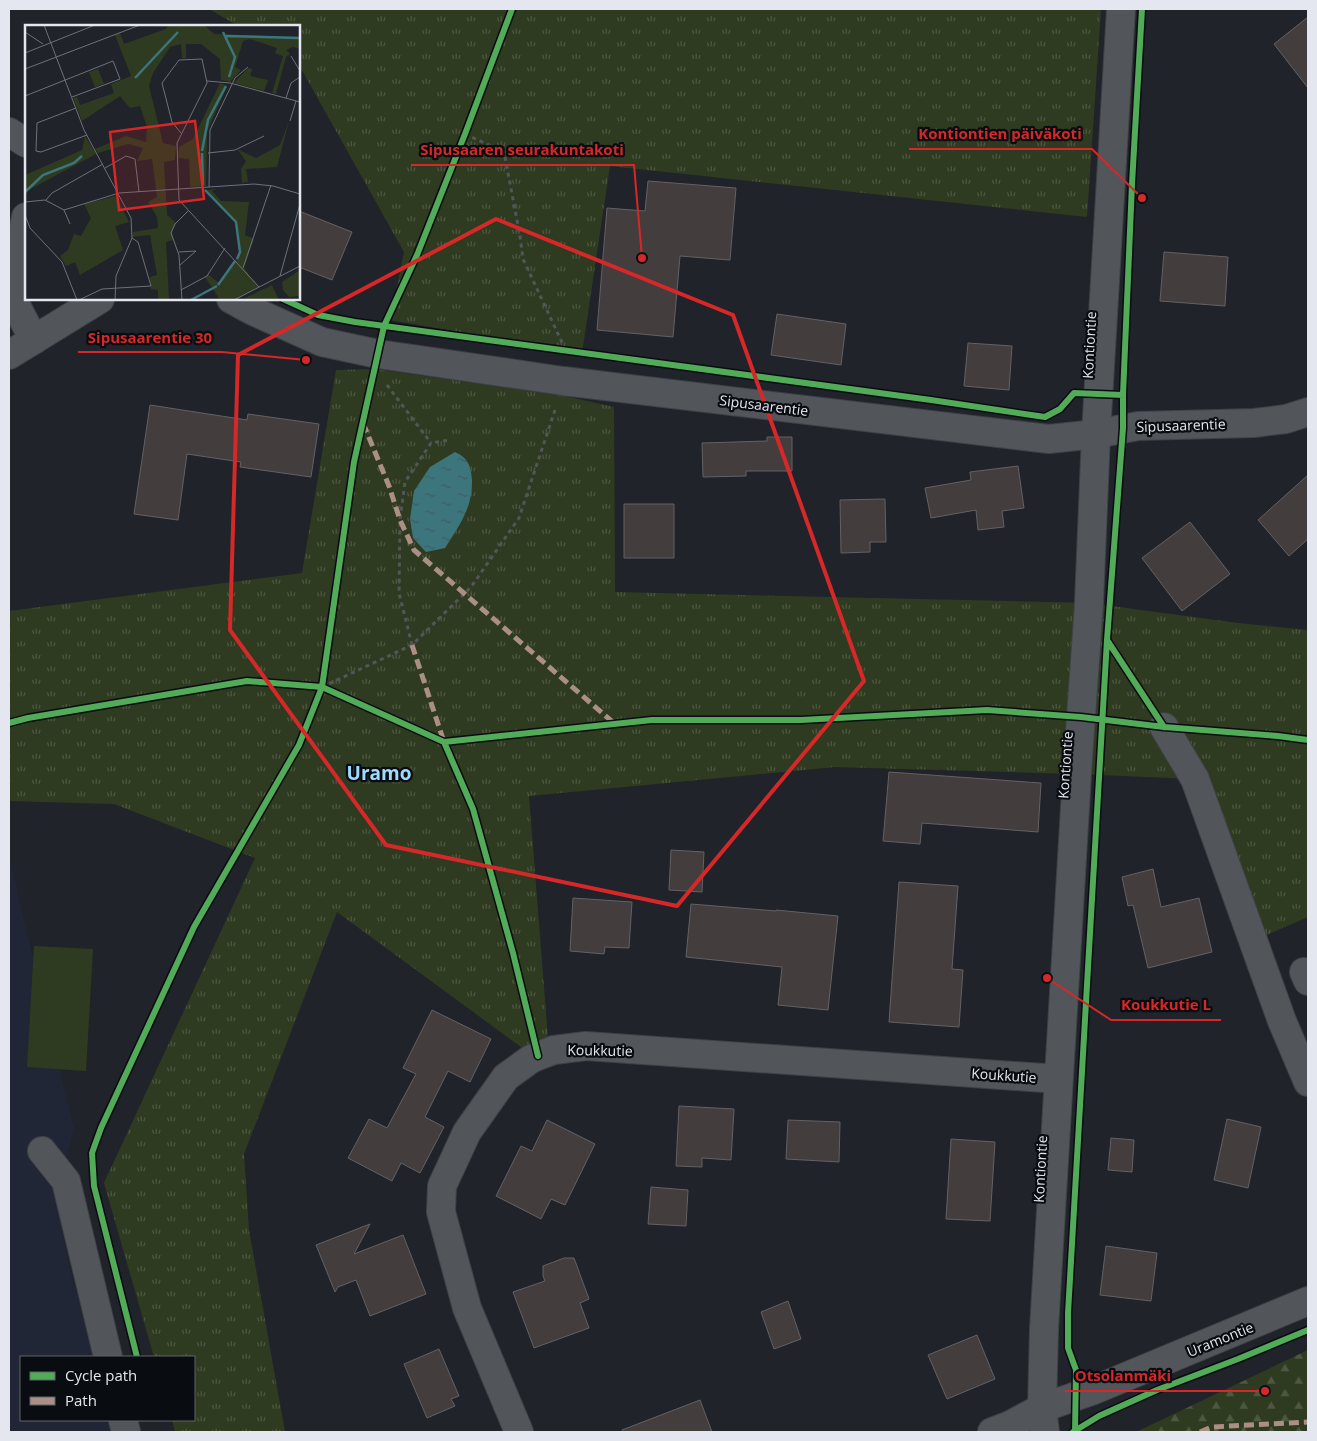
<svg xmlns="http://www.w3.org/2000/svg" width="1317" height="1441" font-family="'Open Sans',sans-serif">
	<defs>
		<pattern id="forest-firs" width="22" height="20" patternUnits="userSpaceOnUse" patternTransform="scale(1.25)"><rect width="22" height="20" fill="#2f3b20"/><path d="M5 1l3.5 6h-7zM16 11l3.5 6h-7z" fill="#4d5741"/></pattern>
		<pattern id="park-tufts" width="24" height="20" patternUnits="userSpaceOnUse" patternTransform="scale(1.25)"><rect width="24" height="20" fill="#2f3b20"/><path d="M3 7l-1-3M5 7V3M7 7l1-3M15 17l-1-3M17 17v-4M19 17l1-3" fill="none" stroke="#4d5741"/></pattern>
		<pattern id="water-ripples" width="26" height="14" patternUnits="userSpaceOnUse" patternTransform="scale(1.25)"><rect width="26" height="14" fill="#3c757c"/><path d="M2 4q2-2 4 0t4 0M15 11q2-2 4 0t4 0" fill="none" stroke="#405d62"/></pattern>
	</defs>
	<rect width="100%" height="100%" fill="#20232a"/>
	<path fill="#202636" d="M 9,857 L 74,1129 L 56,1195 L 68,1261 L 93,1357 L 21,1357 L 21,1420 L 109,1420 L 112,1432 L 9,1432 Z"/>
	<path fill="url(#forest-firs)" d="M 1308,1350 L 1308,1432 L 1136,1432 Z"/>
	<path fill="url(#park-tufts)" d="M 209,9 L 1101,9 L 1087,217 L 610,166 L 582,353 L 390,320 L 404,252 L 299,65 L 299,26 L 238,26 Z
		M 375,369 L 565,396 L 614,407 L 615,592 L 1089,603 L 1238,623 L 1308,630 L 1308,917 L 1253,941 L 1194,779 L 1077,774 L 835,767 L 529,796 L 548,1038 L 521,1047 L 337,912 L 244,1154 L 249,1230 L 285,1432 L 175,1432 L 172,1420 L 194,1420 L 194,1357 L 154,1357 L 104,1183 L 255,858 L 114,804 L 9,801 L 9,611 L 302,573 L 336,370 Z"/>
	<path fill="#2f3b20" d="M 34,946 L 93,949 L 86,1071 L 27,1067 Z"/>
	<path fill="url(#water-ripples)" d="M 455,452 C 468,458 471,466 472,480 C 473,507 459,526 445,548 L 426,552 L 413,538 L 410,519 L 414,491 L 430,467 Z"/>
	<path fill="#443d3e" stroke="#636164" d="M 1308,17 L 1308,88 L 1274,44 Z
		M 648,181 L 736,188 L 730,260 L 680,256 L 673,337 L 597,330 L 607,208 L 645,211 Z
		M 299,211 L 352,232 L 332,280 L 299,267 Z
		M 1164,252 L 1228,257 L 1225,306 L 1160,301 Z
		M 777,314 L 846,324 L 841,365 L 771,355 Z
		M 968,343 L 1012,346 L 1009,390 L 964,386 Z
		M 150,405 L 247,420 L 248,414 L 319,424 L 311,477 L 240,467 L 241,462 L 187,454 L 178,520 L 134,514 Z
		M 767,437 L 792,437 L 792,471 L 746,471 L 746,476 L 703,477 L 702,443 L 767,441 Z
		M 1018,466 L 1024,508 L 1002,511 L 1004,527 L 978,530 L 976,510 L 931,518 L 925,488 L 971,480 L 970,472 Z
		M 1308,475 L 1308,539 L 1289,556 L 1258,520 Z
		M 885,499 L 886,542 L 870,542 L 870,552 L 841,553 L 840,500 Z
		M 624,504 L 674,504 L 674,558 L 624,558 Z
		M 1190,522 L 1230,574 L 1182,611 L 1142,558 Z
		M 889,772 L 1041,783 L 1038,832 L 922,823 L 920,844 L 883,841 Z
		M 671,850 L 704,852 L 702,892 L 669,890 Z
		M 1153,869 L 1161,907 L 1199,898 L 1212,952 L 1148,968 L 1133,905 L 1128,906 L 1122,877 Z
		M 899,882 L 958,886 L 952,969 L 963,970 L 959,1027 L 889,1022 Z
		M 573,898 L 632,902 L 629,948 L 605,947 L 604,954 L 570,951 Z
		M 691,904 L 776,911 L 776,910 L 838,916 L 828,1010 L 778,1005 L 782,967 L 686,957 Z
		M 432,1010 L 491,1039 L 470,1082 L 448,1071 L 425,1117 L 444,1127 L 420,1173 L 401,1163 L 392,1181 L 348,1158 L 369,1119 L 387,1128 L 416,1074 L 403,1068 Z
		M 679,1106 L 734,1109 L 731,1160 L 702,1158 L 702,1167 L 676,1166 Z
		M 1227,1119 L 1261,1127 L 1248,1188 L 1214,1180 Z
		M 547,1120 L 595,1144 L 565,1205 L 551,1199 L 541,1219 L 496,1196 L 521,1146 L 532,1151 Z
		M 788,1120 L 840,1122 L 839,1162 L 786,1159 Z
		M 1111,1138 L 1134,1140 L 1132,1172 L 1108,1170 Z
		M 951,1139 L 995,1142 L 990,1221 L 946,1219 Z
		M 651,1187 L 688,1190 L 686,1226 L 648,1224 Z
		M 370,1224 L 354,1254 L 403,1235 L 426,1294 L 370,1316 L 356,1280 L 338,1287 L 335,1292 L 316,1245 Z
		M 1106,1246 L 1157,1253 L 1151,1301 L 1100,1295 Z
		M 564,1258 L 574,1258 L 589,1299 L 580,1303 L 589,1328 L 534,1348 L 513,1292 L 545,1281 L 543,1276 L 543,1266 Z
		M 788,1301 L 801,1339 L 774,1349 L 761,1312 Z
		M 977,1335 L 995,1379 L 947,1399 L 928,1355 Z
		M 439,1349 L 459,1396 L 451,1399 L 455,1406 L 427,1418 L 404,1364 Z
		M 700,1400 L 712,1432 L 623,1432 L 622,1430 Z"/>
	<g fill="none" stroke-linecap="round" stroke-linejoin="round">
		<defs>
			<path id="minor" d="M 9,132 L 26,143
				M 26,217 L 18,256 L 12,298 L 34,340
				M 231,299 L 253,311 L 322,342 L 378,354 L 563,381 L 1049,439 L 1096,434 L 1138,426 L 1254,423 L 1286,419 L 1308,412
				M 9,355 L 100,299
				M 1164,727 L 1195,779 L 1282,1021 L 1308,1082
				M 1304,972 L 1308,981
				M 42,1151 L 66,1181 L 108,1357
				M 123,1420 L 126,1432
				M 519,1432 L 467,1308 L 441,1212 L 442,1186 L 467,1132 L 506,1077 L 531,1059 L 538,1056 L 554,1050 L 586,1046 L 1058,1079
				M 992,1432 L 1010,1425 L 1042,1408 L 1094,1390 L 1308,1301
				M 1045,1432 L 1042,1408 L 1044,1329 L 1077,774 L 1089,603 L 1096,434 L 1121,9"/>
		</defs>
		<use href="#minor" stroke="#3e4146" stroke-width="30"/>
		<path stroke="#535559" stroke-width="3" stroke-dasharray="4 4" stroke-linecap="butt" d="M 465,134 L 504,152 L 520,236 L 523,259 L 567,353
			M 387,385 L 431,443
			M 412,645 L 399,593 L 400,520 L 405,482 L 431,443 L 450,440
			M 322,687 L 412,645 L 471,587 L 519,518 L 555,410"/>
		<use href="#minor" stroke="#52555a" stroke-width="28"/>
		<path stroke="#ac8f84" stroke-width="5" stroke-dasharray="10 5" stroke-linecap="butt" d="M 363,423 L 389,486 L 400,520 L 414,550 L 615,724
			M 412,645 L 444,742
			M 1200,1432 L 1212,1427 L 1308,1422"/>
		<defs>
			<path id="cycleway" d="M 283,299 L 318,315 L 355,322 L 931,400 L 1045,417 L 1060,409 L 1074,393 L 1123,395
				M 1107,640 L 1164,727
				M 9,723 L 28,718 L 247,681 L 322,687 L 444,742 L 652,720 L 801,720 L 987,710 L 1081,717 L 1164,727 L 1278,736 L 1308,740
				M 444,742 L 473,809 L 513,953 L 538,1056
				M 137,1357 L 94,1186 L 92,1153 L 101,1128 L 194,927 L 299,745 L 322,687 L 354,462 L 384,326 L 417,255 L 465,134 L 512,9
				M 1073,1432 L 1099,1416 L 1157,1390 L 1238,1359 L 1308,1330
				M 1075,1432 L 1076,1370 L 1068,1348 L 1068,1313 L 1107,640 L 1123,428 L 1123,395 L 1132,184 L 1142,9"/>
		</defs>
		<use href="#cycleway" stroke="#090c10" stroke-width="9"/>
		<use href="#cycleway" stroke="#51ab58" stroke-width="6"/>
	</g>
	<path fill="none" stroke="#d62828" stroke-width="4" stroke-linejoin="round" d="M 496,219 L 733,315 L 864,681 L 677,906 L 386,845 L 230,630 L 238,355 Z"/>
	<g text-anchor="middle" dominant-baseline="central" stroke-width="4.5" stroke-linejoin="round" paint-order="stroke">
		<g font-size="14" fill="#e4e7ef" stroke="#090c10">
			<text transform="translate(1089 345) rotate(-87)">Kontiontie</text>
			<text transform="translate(764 405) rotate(7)">Sipusaarentie</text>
			<text transform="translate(1181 425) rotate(-2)">Sipusaarentie</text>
			<text transform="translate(1065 765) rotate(-86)">Kontiontie</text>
			<text transform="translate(600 1050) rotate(1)">Koukkutie</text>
			<text transform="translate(1004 1075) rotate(4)">Koukkutie</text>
			<text transform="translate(1040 1169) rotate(-87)">Kontiontie</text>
			<text transform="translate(1220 1339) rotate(-22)">Uramontie</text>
		</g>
		<g font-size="19" font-weight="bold" fill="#9ddcff" stroke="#090c10">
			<text x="379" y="773">Uramo</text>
		</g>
	</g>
	<g transform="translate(25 25)">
		<rect width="275" height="275" fill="#20232a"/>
		<path d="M 91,171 L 104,197 L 90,201 L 98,225 L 55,250 L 50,237 L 41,241 L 35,231 L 43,225 L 49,209 L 56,211 L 66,193 L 59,179 Z" fill="#2f3b20"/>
		<path d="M 143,0 L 179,0 L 189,9 L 275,12 L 275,24 L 268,22 L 261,25 L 265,29 L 261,32 L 251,69 L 247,68 L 258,31 L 250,28 L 252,23 L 225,14 L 218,16 L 210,42 L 216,45 L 205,57 L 196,55 L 195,34 L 176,19 L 161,19 L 161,33 L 157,33 L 156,19 L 145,22 L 128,48 L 124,61 L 138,118 L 151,121 L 150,135 L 139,137 L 142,190 L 151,198 L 147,206 L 148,215 L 141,217 L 144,275 L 133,275 L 133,265 L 126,264 L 125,252 L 132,250 L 125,210 L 107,212 L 108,207 L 133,203 L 132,192 L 123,177 L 132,172 L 127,134 L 112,136 L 118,123 L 103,119 L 73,128 L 70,124 L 101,111 L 121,117 L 122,102 L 115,81 L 105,83 L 95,71 L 57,96 L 48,73 L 52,72 L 55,80 L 89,68 L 86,59 L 106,51 L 90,10 L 95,8 L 99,19 L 141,4 ZM 223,43 L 227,44 L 225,51 L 243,55 L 239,66 L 209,58 ZM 73,44 L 79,59 L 70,62 L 64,47 ZM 195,58 L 202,61 L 182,107 L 181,161 L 165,162 L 164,134 L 153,133 L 154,122 L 168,114 ZM 264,96 L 252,142 L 221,144 L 223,157 L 217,158 L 216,144 L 221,136 L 212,124 L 231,133 L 255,120 ZM 60,111 L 71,129 L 0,167 L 0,150 L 57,125 ZM 193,164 L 187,166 L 196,176 L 224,177 L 220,210 L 229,214 L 219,243 L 234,262 L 209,275 L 195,275 L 180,252 L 183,249 L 195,259 L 215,227 L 211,197 L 180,165 Z" fill="#2f3b20"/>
		<path d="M 275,245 L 275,271 L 264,272 L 258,265 L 257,257 ZM 219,246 L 227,261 L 204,274 L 196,259 ZM 247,260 L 254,275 L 221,275 L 220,273 Z" fill="#2f3b20"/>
		<path fill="none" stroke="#3c757c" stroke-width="2.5" d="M 198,7 L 210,32 L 204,52M 201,11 L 275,13M 110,53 L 153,7M 177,126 L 183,95 L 201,61M 177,128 L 178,160M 180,165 L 211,197 L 215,227 L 212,234M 0,167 L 18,150 L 49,138 L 57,131M 193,260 L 210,236M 166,275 L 192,261"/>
		<path fill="none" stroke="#6e7179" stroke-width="1" d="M 19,0 L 59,105 L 106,193 L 107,213 L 91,251 L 90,275M 0,7 L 18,19M 0,28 L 70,0M 266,31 L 275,46M 0,44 L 115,0M 182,56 L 205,58 L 275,77M 0,71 L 88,36 L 95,54 L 47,72M 261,73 L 266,58 L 275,52M 51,83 L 12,98 L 11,126 L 16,127 L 62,110M 265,96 L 271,76M 156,108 L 147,97 L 137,58 L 154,35 L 177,34 L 182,58 L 152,118 L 154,175 L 234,262M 183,128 L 210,125 L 239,111M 80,143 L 101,131 L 110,134 L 114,167M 184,162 L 185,105 L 210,53 L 223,42M 21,175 L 27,168 L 78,139M 0,177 L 20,175 L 39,185 L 94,168 L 229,159 L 248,161 L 275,169M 39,185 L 45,199M 0,190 L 5,203 L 37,237 L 52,275M 154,227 L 171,226 L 155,240M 218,243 L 246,160M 255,251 L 275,179M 156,265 L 182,251 L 200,223M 54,275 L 77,264 L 126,261 L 113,217 L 107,213M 157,275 L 154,230 L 146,208 L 150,199 L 163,186M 209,275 L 275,241"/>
		<path fill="#d62828" fill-opacity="0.15" stroke="#d62828" stroke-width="2.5" d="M 170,96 L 179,174 L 94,185 L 85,107 Z"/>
		<rect width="275" height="275" fill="none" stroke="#e4e7ef" stroke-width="2.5"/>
	</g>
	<path fill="none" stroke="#d62828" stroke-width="2" d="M1142 198L1092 149H909M642 258L634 165H411M306 360L222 352H78M1047 978L1111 1020H1221M1265 1391L1181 1391H1065"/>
	<g fill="#d62828" stroke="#090c10" stroke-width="2">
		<circle cx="1142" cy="198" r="5"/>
		<circle cx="642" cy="258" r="5"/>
		<circle cx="306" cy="360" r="5"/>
		<circle cx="1047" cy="978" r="5"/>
		<circle cx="1265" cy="1391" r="5"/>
	</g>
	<g font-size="15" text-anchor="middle" font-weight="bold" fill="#d62828" stroke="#090c10" stroke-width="4.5" stroke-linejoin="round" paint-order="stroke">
		<text x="1000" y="139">Kontiontien päiväkoti</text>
		<text x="522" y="155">Sipusaaren seurakuntakoti</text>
		<text x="150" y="343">Sipusaarentie 30</text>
		<text x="1166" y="1010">Koukkutie L</text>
		<text x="1123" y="1381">Otsolanmäki</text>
	</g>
	<rect width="1317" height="1441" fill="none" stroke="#e4e7ef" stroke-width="20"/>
	<rect x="20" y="1356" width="175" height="65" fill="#090c10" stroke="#616469"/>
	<rect x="30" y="1372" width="25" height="8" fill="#51ab58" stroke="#616469"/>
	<text x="65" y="1381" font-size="15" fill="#e4e7ef">Cycle path</text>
	<rect x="30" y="1397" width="25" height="8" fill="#ac8f84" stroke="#616469"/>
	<text x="65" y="1406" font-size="15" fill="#e4e7ef">Path</text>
</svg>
